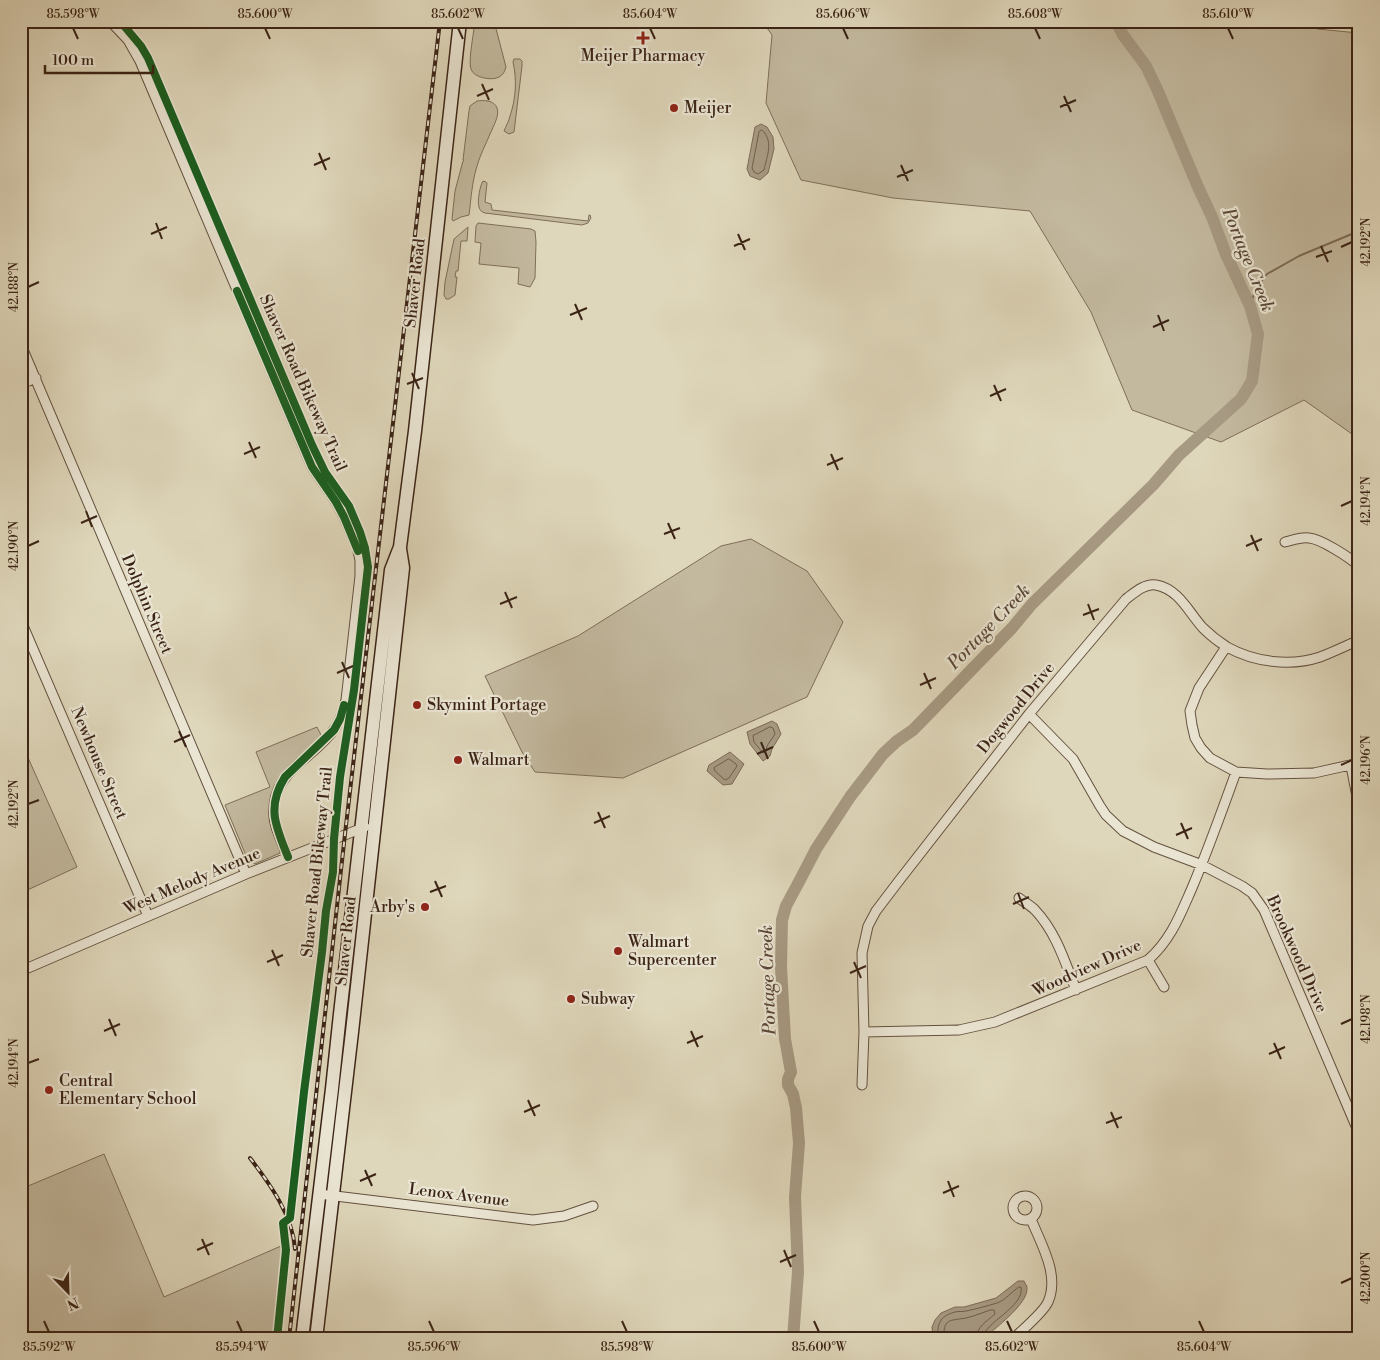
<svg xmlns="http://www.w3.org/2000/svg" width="1380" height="1360" font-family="'Libre Bodoni',serif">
	<rect width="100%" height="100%" fill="#dfd7bb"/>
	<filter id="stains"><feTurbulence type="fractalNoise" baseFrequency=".004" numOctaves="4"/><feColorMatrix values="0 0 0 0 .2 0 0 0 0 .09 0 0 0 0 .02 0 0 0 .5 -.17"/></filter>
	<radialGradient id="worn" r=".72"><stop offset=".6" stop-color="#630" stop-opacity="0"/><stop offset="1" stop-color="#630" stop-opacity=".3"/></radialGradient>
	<path fill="#c3b99f" stroke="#7f6e5a" d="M 475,21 L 494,21 L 506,67 C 505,71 503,75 499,77 C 493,81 473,78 471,69 C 468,61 474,32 475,21 Z
		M 762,21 L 1312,21 L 1317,29 L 1359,33 L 1359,439 L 1304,400 L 1221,442 L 1132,410 L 1091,312 L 1030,211 L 893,198 L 801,180 L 766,103 L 772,35 Z
		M 514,59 L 520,59 L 522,61 L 522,66 L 514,132 L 509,134 L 504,131 C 506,126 509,121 510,116 C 516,98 517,80 513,62 Z
		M 477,101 C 484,100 494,100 497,108 C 500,115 493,127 490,134 C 486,144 480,155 477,166 C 472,182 471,199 469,215 L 461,217 L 453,221 L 452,219 L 455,191 L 463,161 L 464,160 L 463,160 L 469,111 L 470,106 Z
		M 483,181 L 486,182 L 487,183 L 485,202 L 491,204 L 492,210 L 588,221 L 589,215 L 590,215 L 591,218 L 588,223 L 582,225 L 485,213 C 482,212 480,211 479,207 C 477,202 480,185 483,181 Z
		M 478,223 L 531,229 L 535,231 L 536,242 L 535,278 L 530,287 L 518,284 L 519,268 L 479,264 L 481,243 L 475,242 L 476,226 Z
		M 468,227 L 467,241 L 461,241 L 458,271 L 456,271 L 455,277 L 457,277 L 455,295 L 449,299 L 446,299 L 444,295 L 445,282 L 454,239 Z
		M 751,539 L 807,571 L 843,622 L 807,697 L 623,778 L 535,772 L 522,752 L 485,676 L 578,636 L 721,546 Z
		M 317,727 L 322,737 L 276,787 L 278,840 L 280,853 L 255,864 L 247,858 L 225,805 L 270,787 L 256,752 Z
		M 21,742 L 77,867 L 21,893 Z
		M 104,1154 L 164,1297 L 281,1246 L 284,1250 L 274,1339 L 21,1339 L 21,1189 Z"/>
	<path fill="#a79a83" stroke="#7c6b57" d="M 761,124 L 767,127 L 773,137 L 774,149 L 768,173 L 760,180 L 750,176 L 747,169 L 755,127 Z
		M 772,721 L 777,724 L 781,734 L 772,749 L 770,756 L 763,761 L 750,744 L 747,732 Z
		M 730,752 L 744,764 L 732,784 L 723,785 L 707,771 L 709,765 Z
		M 1018,1281 L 1024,1281 C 1025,1284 1027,1285 1027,1288 C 1028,1303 999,1325 989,1334 L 986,1339 L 933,1339 L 932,1327 L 935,1320 L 941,1313 L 955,1307 L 964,1307 L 996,1298 Z"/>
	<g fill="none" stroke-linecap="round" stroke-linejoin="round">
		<path stroke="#715f4c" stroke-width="1" d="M 762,130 C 774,141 767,156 764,170 L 758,174 L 754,172 L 752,168 L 759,132 Z
			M 770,727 L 773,728 L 775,734 L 767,746 L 766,752 L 763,753 L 754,742 L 753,736 Z
			M 729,759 L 736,764 L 737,766 L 729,778 L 725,780 L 715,771 L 714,768 Z
			M 938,1339 C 937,1325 939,1316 955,1312 C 958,1311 962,1312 966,1311 C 976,1309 987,1306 997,1303 C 1006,1300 1011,1292 1019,1287 L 1021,1287 C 1025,1307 984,1322 982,1339
			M 944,1339 C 943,1318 949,1321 966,1318 C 974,1316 982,1313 990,1310 L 994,1310 L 995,1314 C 986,1322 977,1326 976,1339"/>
		<path stroke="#7c6b57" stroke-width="2" d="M 1250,306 L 1256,288 L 1267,274 L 1299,256 L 1359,231"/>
		<path stroke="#a79a83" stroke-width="12" d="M 793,1339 L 798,1272 L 795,1197 L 799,1143 L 796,1108 L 793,1094 L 788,1085 L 788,1079 L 791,1072 L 785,1039 L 781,967 L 782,920 L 786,906 L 801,878 L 816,849 L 850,797 L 883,754 L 897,741 L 913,730 L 1012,628 L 1032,604 L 1153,485 L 1179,455 L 1241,399 L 1252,381 L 1258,334 L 1250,306 L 1225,252 L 1212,217 L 1198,187 L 1157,89 L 1146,66 L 1123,35 L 1116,21"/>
		<defs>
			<path id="minor" d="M 110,21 L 128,40 L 140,61 L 312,467 L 336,502 L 344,517 L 357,547 L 360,560 L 360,576 L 346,700 C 343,710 341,720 335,728 C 314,760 270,770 274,817 C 275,830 283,844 288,857
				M 21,345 L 246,874
				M 21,384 L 36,378
				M 1285,542 C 1293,540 1301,537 1309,538 C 1321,539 1349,557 1359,566
				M 21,621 L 148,916
				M 1226,647 L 1199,688 L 1190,711 L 1192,725 L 1195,738 L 1201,748 L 1210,758 L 1236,772 L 1267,774 L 1314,773 L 1359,763
				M 1029,714 L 1073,759 L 1100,806 L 1106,815 L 1123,831 L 1154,847 L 1202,865 L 1242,886 L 1252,893 L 1264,910 L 1359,1133
				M 1351,766 L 1359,807
				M 1019,898 C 1024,902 1030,905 1035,910 C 1056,932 1065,962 1076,990
				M 1148,960 L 1164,987
				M 21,971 L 246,874 L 365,827
				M 864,1032 L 959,1030 L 995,1022 L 1148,960 C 1171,940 1180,915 1192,888 C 1208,850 1222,811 1236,772
				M 862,1085 L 864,1032 L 862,953 L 868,926 L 876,911 L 898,882 L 1029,714 L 1126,599 C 1134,593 1145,583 1156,585 C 1179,589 1189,613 1203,628 C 1209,634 1219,642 1227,647 C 1254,662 1290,667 1320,657 C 1333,652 1346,646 1359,640
				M 319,1194 L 533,1220 L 564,1216 L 593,1206
				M1013 1208a12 12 0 1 1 24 0a12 12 0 1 1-24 0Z
				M 1013,1339 C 1022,1330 1043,1313 1048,1302 C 1060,1275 1041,1244 1031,1219"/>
			<path id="secondary" d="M 302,1339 L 332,1089 L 340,1014 L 391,570 L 400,547 L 415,431 L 460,21
				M 316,1339 L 352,1032 L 403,568 L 400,549"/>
		</defs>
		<use href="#minor" stroke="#64513f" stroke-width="11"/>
		<use href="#secondary" stroke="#3b2416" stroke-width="15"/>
		<use href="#minor" stroke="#eae5d3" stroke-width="9"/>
		<use href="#secondary" stroke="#eae5d3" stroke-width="12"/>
		<defs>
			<path id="rail" d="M 250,1158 C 270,1184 293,1216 295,1249
				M 289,1339 L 345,834 L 440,21"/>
		</defs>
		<use href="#rail" stroke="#3b2416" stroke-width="4"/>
		<use href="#rail" stroke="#eae5d3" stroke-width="2" stroke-dasharray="5.5" stroke-linecap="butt"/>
		<defs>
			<path id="cycleway" d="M 120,21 L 141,46 L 148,58 L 312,445 L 325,472 L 349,506 L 360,532 L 365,548 L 368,567 L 354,690 L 340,777 L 334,839 L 333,872 L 326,911 L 322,952 L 304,1092 L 290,1218 L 283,1223 L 286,1250 L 277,1339
				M 237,291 L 312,467 L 336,502 L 344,517 L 358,551
				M 288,857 C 276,827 266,807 285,777 L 334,730 L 340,719 L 344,705"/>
		</defs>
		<use href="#cycleway" stroke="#eae5d3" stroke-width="11"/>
		<use href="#cycleway" stroke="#1b5e20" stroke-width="8"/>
	</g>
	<path fill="none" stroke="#3b2416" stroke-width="2" d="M 73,28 L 78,39M 265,28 L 270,39M 458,28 L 463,39M 650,28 L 655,39M 843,28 L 848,39M 1035,28 L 1040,39M 1228,28 L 1233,39M 482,84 L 489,100M 477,96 L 493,89M 1064,96 L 1071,112M 1060,107 L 1076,100M 319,153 L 326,170M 314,165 L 330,158M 901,165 L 908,181M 897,177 L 913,170M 156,223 L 162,239M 151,234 L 167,227M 738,234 L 745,250M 734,246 L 750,239M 1321,246 L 1328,262M 1341,247 L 1352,242M 1316,257 L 1332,251M 28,287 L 39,282M 575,304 L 582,320M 570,315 L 587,308M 1158,315 L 1164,331M 1153,327 L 1169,320M 412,373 L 419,389M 407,384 L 423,378M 994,385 L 1001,401M 990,396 L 1006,389M 249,442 L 256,458M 244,454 L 260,447M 831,454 L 838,470M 827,465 L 843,458M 1341,506 L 1352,501M 86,511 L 92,527M 81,523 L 97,516M 668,523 L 675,539M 664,534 L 680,528M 1251,535 L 1258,551M 28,546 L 39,541M 1246,546 L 1262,539M 505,592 L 512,608M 500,604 L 517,597M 1088,604 L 1094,620M 1083,615 L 1099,609M 342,662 L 349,678M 337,673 L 353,666M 924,673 L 931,689M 920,685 L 936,678M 179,731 L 186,747M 174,742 L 190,735M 761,742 L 768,759M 757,754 L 773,747M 1341,765 L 1352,760M 28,804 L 39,800M 598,812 L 605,828M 594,823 L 610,816M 1181,823 L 1188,839M 1176,835 L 1192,828M 435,881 L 442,897M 430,892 L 446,886M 1018,893 L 1024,909M 1013,904 L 1029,897M 272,950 L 279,966M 267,962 L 283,955M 854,962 L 861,978M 850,973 L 866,966M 109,1019 L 116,1036M 1341,1024 L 1352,1019M 104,1031 L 120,1024M 691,1031 L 698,1047M 687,1043 L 703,1036M 1274,1043 L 1281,1059M 1269,1054 L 1285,1047M 28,1063 L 39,1059M 528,1100 L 535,1116M 524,1112 L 540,1105M 1111,1112 L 1118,1128M 1106,1123 L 1122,1117M 365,1170 L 372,1186M 360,1181 L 376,1174M 948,1181 L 954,1197M 943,1193 L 959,1186M 202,1239 L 209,1255M 197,1250 L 213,1243M 784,1250 L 791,1267M 780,1262 L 796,1255M 1341,1283 L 1352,1278M 44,1321 L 49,1332M 237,1321 L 242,1332M 429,1321 L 434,1332M 622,1321 L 627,1332M 814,1321 L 819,1332M 1007,1321 L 1012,1332M 1199,1321 L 1204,1332"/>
	<g fill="#8f2418" stroke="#eae5d3" stroke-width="2">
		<path d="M640.5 30.5h5v5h5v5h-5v5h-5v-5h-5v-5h5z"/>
		<circle cx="674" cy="108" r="5"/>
		<circle cx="417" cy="705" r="5"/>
		<circle cx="458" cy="760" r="5"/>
		<circle cx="425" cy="907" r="5"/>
		<circle cx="618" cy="951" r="5"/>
		<circle cx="571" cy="999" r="5"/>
		<circle cx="49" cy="1090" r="5"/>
	</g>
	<g text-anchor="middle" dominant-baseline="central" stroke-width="4.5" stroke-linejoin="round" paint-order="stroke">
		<g font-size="16" fill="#3b2416" stroke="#eae5d3" text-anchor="start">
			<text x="643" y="56" text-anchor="middle">Meijer Pharmacy</text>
			<text x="684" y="108">Meijer</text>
			<text x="427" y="705">Skymint Portage</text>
			<text x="468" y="760">Walmart</text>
			<text x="415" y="907" text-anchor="end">Arby's</text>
			<text x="628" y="942">Walmart<tspan x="628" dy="18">Supercenter</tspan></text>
			<text x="581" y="999">Subway</text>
			<text x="59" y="1081">Central<tspan x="59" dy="18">Elementary School</tspan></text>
		</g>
		<g font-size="16" fill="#3b2416" stroke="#eae5d3">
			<text transform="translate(415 283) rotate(-84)">Shaver Road</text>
			<text transform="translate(303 383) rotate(66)">Shaver Road Bikeway Trail</text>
			<text transform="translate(147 604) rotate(67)">Dolphin Street</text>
			<text transform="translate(1016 708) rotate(-51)">Dogwood Drive</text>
			<text transform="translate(99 763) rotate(67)">Newhouse Street</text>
			<text transform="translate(317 862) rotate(-84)">Shaver Road Bikeway Trail</text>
			<text transform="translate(192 881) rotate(-23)">West Melody Avenue</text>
			<text transform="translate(346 941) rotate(-84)">Shaver Road</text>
			<text transform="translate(1297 954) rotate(66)">Brookwood Drive</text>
			<text transform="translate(1087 968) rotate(-24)">Woodview Drive</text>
			<text transform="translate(459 1195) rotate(7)">Lenox Avenue</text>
		</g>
		<g font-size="18" font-style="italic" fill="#5b4737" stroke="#eae5d3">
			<text transform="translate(1248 260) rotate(68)">Portage Creek</text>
			<text transform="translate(989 627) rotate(-46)">Portage Creek</text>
			<text transform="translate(768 980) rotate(-92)">Portage Creek</text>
		</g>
	</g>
	<rect width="1380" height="1360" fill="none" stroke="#dfd7bb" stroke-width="55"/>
	<g transform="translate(68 1292) rotate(157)" stroke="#eae5d3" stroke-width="4" paint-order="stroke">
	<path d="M0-4L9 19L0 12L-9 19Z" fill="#3b2416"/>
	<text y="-8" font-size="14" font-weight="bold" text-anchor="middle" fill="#3b2416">N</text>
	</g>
	<path d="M45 65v8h108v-8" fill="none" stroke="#3b2416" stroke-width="2.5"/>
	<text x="52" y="65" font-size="15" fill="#3b2416" stroke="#eae5d3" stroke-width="4" paint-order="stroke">100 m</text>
	<rect x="28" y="28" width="1324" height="1304" fill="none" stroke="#3b2416" stroke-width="2"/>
	<g font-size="12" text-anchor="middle" fill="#3b2416">
		<text x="73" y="18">85.598°W</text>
		<text x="265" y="18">85.600°W</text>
		<text x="458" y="18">85.602°W</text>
		<text x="650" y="18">85.604°W</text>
		<text x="843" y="18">85.606°W</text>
		<text x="1035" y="18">85.608°W</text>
		<text x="1228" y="18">85.610°W</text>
		<text transform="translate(1366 242) rotate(-90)" y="4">42.192°N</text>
		<text transform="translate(14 287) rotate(-90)" y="4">42.188°N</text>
		<text transform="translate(1366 501) rotate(-90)" y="4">42.194°N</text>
		<text transform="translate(14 546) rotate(-90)" y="4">42.190°N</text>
		<text transform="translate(1366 760) rotate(-90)" y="4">42.196°N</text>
		<text transform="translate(14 804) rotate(-90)" y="4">42.192°N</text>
		<text transform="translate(1366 1019) rotate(-90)" y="4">42.198°N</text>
		<text transform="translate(14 1063) rotate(-90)" y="4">42.194°N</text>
		<text transform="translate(1366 1278) rotate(-90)" y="4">42.200°N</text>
		<text x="49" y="1351">85.592°W</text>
		<text x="242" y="1351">85.594°W</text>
		<text x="434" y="1351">85.596°W</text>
		<text x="627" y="1351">85.598°W</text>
		<text x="819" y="1351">85.600°W</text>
		<text x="1012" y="1351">85.602°W</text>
		<text x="1204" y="1351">85.604°W</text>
	</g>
	<rect width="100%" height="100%" filter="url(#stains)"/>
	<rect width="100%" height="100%" fill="url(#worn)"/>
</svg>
